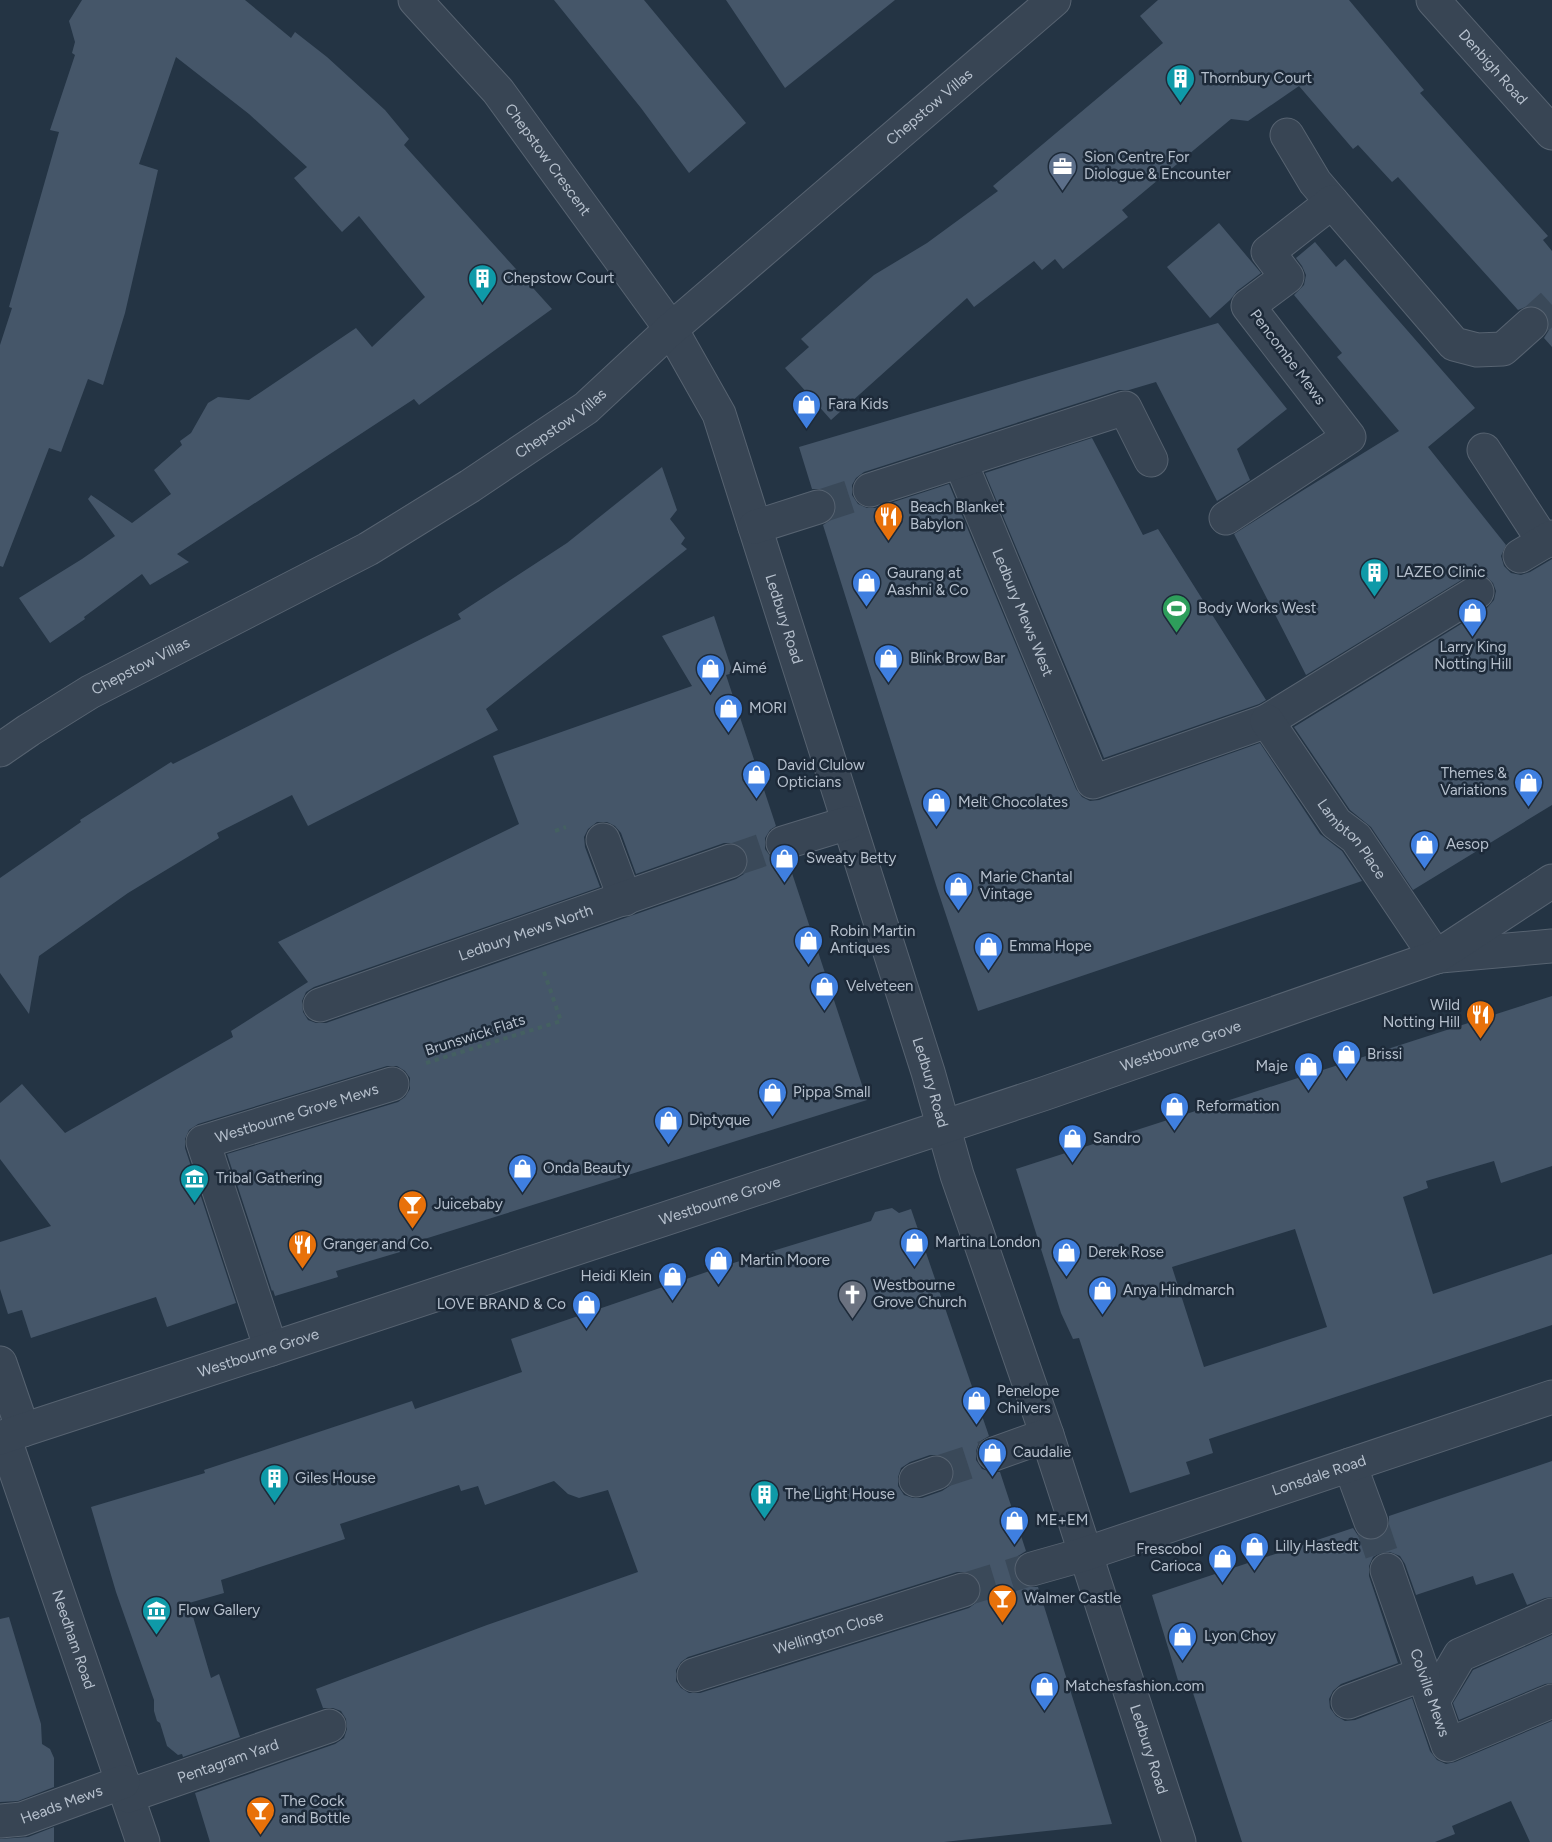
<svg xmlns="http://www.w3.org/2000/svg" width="1552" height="1842" font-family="Figtree,sans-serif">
	<rect width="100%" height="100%" fill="#243444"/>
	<path fill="#455669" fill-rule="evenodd" d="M 82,0 L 245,0 L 291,38 L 295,32 L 327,57 L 385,110 L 409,139 L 404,145 L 552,309 L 419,405 L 414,399 L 177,554 L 189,562 L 150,585 L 142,574 L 84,617 L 85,619 L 50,643 L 19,598 L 82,559 L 115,536 L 88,499 L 91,495 L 132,523 L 171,494 L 154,470 L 182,445 L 180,441 L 191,433 L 208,403 L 218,397 L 249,400 L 356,328 L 372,347 L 425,297 L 359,216 L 342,232 L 294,178 L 307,167 L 249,114 L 176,57 L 139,164 L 158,170 L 125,313 L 103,385 L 88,379 L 61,452 L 49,448 L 3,567 L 0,566 L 0,345 L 12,308 L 9,307 L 59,132 L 50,130 L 75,55 L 72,53 L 75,42 L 69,21 Z
		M 554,0 L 644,0 L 746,123 L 689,173 L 641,108 Z
		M 726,0 L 895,0 L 785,88 Z
		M 1158,0 L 1349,0 L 1424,90 L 1420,93 L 1548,236 L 1543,240 L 1552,251 L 1552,347 L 1544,338 L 1549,330 L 1549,321 L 1545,311 L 1537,306 L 1528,306 L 1518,310 L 1398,177 L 1392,182 L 1358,145 L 1353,149 L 1299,86 L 1248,121 L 1231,119 L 1122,210 L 1128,217 L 1063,269 L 1055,259 L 1042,270 L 1034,261 L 974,307 L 967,298 L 831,420 L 785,368 L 809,347 L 801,339 L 874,275 L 927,243 L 998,191 L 993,186 L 1163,43 L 1140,16 Z
		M 1219,223 L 1261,273 L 1237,291 L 1230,300 L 1210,318 L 1167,267 Z
		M 1315,242 L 1336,267 L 1345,259 L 1475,408 L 1428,447 L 1506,545 L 1501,556 L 1504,566 L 1511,573 L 1521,575 L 1530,572 L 1552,559 L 1552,805 L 1413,890 L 1371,827 L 1350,810 L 1294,727 L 1487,608 L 1494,600 L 1496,591 L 1493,583 L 1486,576 L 1477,573 L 1468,576 L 1306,675 L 1234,534 L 1305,489 L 1399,431 L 1337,357 L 1342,353 L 1294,295 L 1304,285 L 1306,275 L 1302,266 L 1296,258 Z
		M 1218,323 L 1287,409 L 1237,449 L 1250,480 L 1217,501 L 1156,382 L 1129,390 L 1119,390 L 864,472 L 856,478 L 852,485 L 852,495 L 858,504 L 867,508 L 875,508 L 949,484 L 1076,789 L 1082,797 L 1090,801 L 1099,800 L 1260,743 L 1320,834 L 1342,851 L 1362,881 L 978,1011 L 936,885 L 823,525 L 832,519 L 836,510 L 836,502 L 830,493 L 821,489 L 812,489 L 799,447 Z
		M 1092,438 L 1143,535 L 1158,529 L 1266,700 L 1259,704 L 1104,758 L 985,473 Z
		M 662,467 L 677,510 L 670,519 L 685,538 L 681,544 L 687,549 L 486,709 L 498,730 L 308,826 L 292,795 L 217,833 L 219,838 L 128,893 L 39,956 L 29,1014 L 0,973 L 0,878 L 81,822 L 80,820 L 171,762 L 173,764 L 461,619 L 458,614 L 567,543 Z
		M 714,616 L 733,673 L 726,675 L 776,826 L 770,830 L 765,838 L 765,849 L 771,857 L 778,861 L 788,861 L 867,1100 L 399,1247 L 400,1252 L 336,1271 L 338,1277 L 275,1296 L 273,1290 L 272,1291 L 227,1154 L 398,1102 L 405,1097 L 410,1089 L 410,1078 L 405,1071 L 397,1066 L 387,1066 L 198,1124 L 189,1130 L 185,1139 L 185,1148 L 236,1303 L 167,1327 L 156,1297 L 31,1338 L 22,1310 L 8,1314 L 0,1289 L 0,1242 L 51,1226 L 0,1159 L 0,1103 L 22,1084 L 65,1133 L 233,1037 L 231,1031 L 308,982 L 278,942 L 519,824 L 493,756 L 692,686 L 662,636 ZM 597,822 L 607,822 L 615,826 L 621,833 L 636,874 L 724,843 L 734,843 L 743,847 L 748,855 L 748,865 L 744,874 L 736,879 L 326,1023 L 316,1023 L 308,1020 L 303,1012 L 302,1001 L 306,992 L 314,987 L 600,887 L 585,847 L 584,837 L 588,829 Z
		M 1552,996 L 1552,1166 L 1501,1183 L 1494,1161 L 1426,1181 L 1428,1188 L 1403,1197 L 1433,1294 L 1552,1254 L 1552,1325 L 1209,1439 L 1213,1453 L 1186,1462 L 1190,1474 L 1130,1493 L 1079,1338 L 1073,1339 L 1061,1313 L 1016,1169 ZM 1295,1229 L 1327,1327 L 1204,1367 L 1172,1267 Z
		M 892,1208 L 899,1213 L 911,1209 L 989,1436 L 979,1442 L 976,1451 L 976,1460 L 982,1469 L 991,1472 L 1000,1472 L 1026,1551 L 1018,1556 L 1014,1564 L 1014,1575 L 1019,1583 L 1027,1587 L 1038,1587 L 1112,1824 L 944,1842 L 210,1842 L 195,1793 L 335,1744 L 344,1738 L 347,1729 L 346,1719 L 341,1711 L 333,1708 L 323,1708 L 316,1689 L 487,1625 L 638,1572 L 608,1490 L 579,1498 L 568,1494 L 554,1481 L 485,1505 L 478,1486 L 461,1491 L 459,1485 L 340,1524 L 345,1539 L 221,1580 L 224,1593 L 189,1603 L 211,1678 L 219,1674 L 240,1737 L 183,1757 L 182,1754 L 178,1755 L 167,1746 L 160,1723 L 157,1721 L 154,1711 L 154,1700 L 116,1592 L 91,1507 L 205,1473 L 204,1470 L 412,1401 L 415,1409 L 522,1372 L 511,1339 L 730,1264 L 871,1221 L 875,1212 ZM 930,1455 L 940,1455 L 949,1459 L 954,1467 L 954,1477 L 951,1485 L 942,1491 L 922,1498 L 913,1498 L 904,1495 L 898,1486 L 898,1477 L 901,1468 L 910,1462 ZM 957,1572 L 966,1572 L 975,1576 L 981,1585 L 981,1593 L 977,1602 L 969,1608 L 700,1693 L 689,1693 L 681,1688 L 676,1681 L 676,1670 L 681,1662 L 688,1657 Z
		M 1552,1461 L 1552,1597 L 1545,1598 L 1527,1605 L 1513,1573 L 1476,1585 L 1473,1576 L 1416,1595 L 1405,1564 L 1400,1556 L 1390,1552 L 1380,1553 L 1373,1557 L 1369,1566 L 1369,1576 L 1398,1663 L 1341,1684 L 1333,1691 L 1329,1699 L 1330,1708 L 1336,1716 L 1345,1721 L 1355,1720 L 1412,1698 L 1430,1751 L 1437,1760 L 1446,1764 L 1455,1762 L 1552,1721 L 1552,1842 L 1530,1842 L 1511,1801 L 1452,1826 L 1455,1834 L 1435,1842 L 1242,1842 L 1190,1684 L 1180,1687 L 1152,1595 L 1353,1528 L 1359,1537 L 1367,1540 L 1377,1540 L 1386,1533 L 1389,1526 L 1389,1516 Z
		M 9,1617 L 41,1724 L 42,1744 L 50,1749 L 54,1758 L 54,1787 L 18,1801 L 0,1802 L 0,1619 Z
		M 1552,1635 L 1552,1683 L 1545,1684 L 1459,1720 L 1453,1703 L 1473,1670 Z
		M 54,1827 L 54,1842 L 0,1842 L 0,1839 L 28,1837 Z"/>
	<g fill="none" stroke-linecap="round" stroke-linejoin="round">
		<path stroke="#3a4959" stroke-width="33" stroke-dasharray="33 16" stroke-linecap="butt" d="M 1531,324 L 1552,305
			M 818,507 L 870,490
			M 730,861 L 783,843
			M 936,1473 L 994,1454
			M 1371,1522 L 1387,1570
			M 963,1590 L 1032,1569"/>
		<defs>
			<g id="minor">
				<path id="s1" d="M 415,0 L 498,91 L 671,329 L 719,414 L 928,1072 L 957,1175 L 1047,1435 L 1179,1842"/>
				<path id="s2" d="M 1433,0 L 1552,133"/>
				<path d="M 1287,135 L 1315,182 L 1332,202"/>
				<path d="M 1484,450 L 1544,542"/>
				<path id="s3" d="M 960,461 L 1093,782 L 1267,721 L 1477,592"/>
				<path d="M 870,490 L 1125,408 L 1151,460"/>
				<path d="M 1226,518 L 1349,437 L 1248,306 L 1287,277 L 1268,252 L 1332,202 L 1454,344 L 1477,350 L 1503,349 L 1531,324"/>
				<path d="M 755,527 L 818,507"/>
				<path d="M 1520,556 L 1552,537"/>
				<path id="s4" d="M 1267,721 L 1336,823 L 1356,838 L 1436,957"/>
				<path id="s5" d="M 0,750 L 29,730 L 90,692 L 368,549 L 470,486 L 586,408 L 671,329 L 1054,0"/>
				<path d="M 603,840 L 625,899"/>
				<path d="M 783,843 L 848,823"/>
				<path d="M 1440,956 L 1552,946"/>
				<path id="s6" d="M 320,1005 L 730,861"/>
				<path id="s7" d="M 271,1349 L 203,1142 L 392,1084"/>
				<path d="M 0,1363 L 23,1430"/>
				<path id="s8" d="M 4,1437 L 143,1842"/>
				<path id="s9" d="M 0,1438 L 23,1430 L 271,1349 L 1043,1094 L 1436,957 L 1552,881"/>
				<path d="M 994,1454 L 1047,1435"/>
				<path d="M 1350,1465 L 1371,1522"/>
				<path d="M 916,1480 L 936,1473"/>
				<path id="s10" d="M 1032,1569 L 1085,1554 L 1552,1397"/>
				<path id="s11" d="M 1387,1570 L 1448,1745 L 1552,1701"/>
				<path id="s12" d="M 694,1675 L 963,1590"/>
				<path d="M 1433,1701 L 1460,1655 L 1552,1615"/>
				<path d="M 1348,1702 L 1423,1674"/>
				<path id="s13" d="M 128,1796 L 329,1726"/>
				<path id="s14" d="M 0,1821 L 22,1819 L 123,1782"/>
			</g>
		</defs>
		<use href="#minor" stroke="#576371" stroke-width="35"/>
		<path stroke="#446061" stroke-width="4" stroke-dasharray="4.5 4.5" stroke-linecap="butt" d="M 555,831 L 566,827
			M 426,1063 L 561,1021 L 543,969"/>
		<use href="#minor" stroke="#384554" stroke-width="33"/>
	</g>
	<defs>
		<symbol id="building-pin" viewBox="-11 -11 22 30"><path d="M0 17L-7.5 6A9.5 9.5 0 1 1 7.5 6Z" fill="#0f9aa8" stroke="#1d2a39"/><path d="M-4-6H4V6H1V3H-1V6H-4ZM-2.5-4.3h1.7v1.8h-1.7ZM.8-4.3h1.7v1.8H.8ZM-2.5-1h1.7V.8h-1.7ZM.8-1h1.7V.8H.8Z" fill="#fff"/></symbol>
		<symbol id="office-pin" viewBox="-11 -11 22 30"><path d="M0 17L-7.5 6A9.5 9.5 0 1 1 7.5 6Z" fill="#5c6f8a" stroke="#1d2a39"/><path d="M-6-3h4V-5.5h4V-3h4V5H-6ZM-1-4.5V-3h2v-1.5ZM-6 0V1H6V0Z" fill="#fff"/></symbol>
		<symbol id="shop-pin" viewBox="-11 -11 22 30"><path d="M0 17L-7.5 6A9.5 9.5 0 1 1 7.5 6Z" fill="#3f7fe0" stroke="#1d2a39"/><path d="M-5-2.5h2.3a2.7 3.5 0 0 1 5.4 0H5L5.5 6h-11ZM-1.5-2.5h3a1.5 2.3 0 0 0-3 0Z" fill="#fff"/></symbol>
		<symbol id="restaurant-pin" viewBox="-11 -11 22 30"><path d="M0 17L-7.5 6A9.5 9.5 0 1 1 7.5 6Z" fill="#e8710a" stroke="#1d2a39"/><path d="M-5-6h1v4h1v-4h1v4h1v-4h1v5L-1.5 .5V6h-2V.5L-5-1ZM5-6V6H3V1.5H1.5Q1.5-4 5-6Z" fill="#fff"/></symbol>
		<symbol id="stadium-pin" viewBox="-11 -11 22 30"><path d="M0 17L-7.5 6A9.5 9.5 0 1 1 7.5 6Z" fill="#2e9e5b" stroke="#1d2a39"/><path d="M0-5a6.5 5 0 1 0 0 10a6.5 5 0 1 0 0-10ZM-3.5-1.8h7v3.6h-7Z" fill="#fff"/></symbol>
		<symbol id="museum-pin" viewBox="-11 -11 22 30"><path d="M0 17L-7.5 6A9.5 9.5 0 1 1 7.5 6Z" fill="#0f9aa8" stroke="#1d2a39"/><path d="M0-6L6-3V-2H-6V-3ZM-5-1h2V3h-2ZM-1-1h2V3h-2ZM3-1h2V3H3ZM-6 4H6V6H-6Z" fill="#fff"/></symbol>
		<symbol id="bar-pin" viewBox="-11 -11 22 30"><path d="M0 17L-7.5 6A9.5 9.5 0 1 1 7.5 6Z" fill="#e8710a" stroke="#1d2a39"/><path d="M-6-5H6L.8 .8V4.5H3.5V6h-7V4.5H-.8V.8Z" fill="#fff"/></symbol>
		<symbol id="church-pin" viewBox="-11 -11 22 30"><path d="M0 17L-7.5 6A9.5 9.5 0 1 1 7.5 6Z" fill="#6b7280" stroke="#1d2a39"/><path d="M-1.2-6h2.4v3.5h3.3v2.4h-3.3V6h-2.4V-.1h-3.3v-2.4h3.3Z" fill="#fff"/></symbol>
	</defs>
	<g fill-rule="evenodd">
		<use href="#building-pin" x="1164" y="62" width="33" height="45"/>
		<use href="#office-pin" x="1046" y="150" width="33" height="45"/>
		<use href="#building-pin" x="466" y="262" width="33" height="45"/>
		<use href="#shop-pin" x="790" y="388" width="33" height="45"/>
		<use href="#restaurant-pin" x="872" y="500" width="33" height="45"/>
		<use href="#building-pin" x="1358" y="556" width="33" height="45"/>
		<use href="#shop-pin" x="850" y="566" width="33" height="45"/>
		<use href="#stadium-pin" x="1160" y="592" width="33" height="45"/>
		<use href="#shop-pin" x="1456" y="596" width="33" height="45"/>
		<use href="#shop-pin" x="872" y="642" width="33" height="45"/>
		<use href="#shop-pin" x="694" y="652" width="33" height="45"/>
		<use href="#shop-pin" x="712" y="692" width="33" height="45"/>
		<use href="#shop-pin" x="740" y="758" width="33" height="45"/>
		<use href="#shop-pin" x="1512" y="766" width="33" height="45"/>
		<use href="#shop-pin" x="920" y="786" width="33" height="45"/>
		<use href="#shop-pin" x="1408" y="828" width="33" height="45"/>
		<use href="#shop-pin" x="768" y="842" width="33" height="45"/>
		<use href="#shop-pin" x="942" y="870" width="33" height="45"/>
		<use href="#shop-pin" x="792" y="924" width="33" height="45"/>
		<use href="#shop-pin" x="972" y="930" width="33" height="45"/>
		<use href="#shop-pin" x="808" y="970" width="33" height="45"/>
		<use href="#restaurant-pin" x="1464" y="998" width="33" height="45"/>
		<use href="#shop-pin" x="1330" y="1038" width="33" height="45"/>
		<use href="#shop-pin" x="1292" y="1050" width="33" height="45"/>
		<use href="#shop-pin" x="756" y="1076" width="33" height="45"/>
		<use href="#shop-pin" x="1158" y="1090" width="33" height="45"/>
		<use href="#shop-pin" x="652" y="1104" width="33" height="45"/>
		<use href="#shop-pin" x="1056" y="1122" width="33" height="45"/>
		<use href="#shop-pin" x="506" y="1152" width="33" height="45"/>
		<use href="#museum-pin" x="178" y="1162" width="33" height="45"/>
		<use href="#bar-pin" x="396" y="1188" width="33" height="45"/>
		<use href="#shop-pin" x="898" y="1226" width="33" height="45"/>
		<use href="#restaurant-pin" x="286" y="1228" width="33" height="45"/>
		<use href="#shop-pin" x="1050" y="1236" width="33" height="45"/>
		<use href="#shop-pin" x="702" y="1244" width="33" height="45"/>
		<use href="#shop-pin" x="656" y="1260" width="33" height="45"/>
		<use href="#shop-pin" x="1086" y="1274" width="33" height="45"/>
		<use href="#church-pin" x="836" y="1278" width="33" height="45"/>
		<use href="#shop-pin" x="570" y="1288" width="33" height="45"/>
		<use href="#shop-pin" x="960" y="1384" width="33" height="45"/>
		<use href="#shop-pin" x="976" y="1436" width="33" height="45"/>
		<use href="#building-pin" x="258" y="1462" width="33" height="45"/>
		<use href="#building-pin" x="748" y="1478" width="33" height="45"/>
		<use href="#shop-pin" x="998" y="1504" width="33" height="45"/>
		<use href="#shop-pin" x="1238" y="1530" width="33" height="45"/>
		<use href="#shop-pin" x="1206" y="1542" width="33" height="45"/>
		<use href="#bar-pin" x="986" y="1582" width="33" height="45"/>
		<use href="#museum-pin" x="140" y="1594" width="33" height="45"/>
		<use href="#shop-pin" x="1166" y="1620" width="33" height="45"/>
		<use href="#shop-pin" x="1028" y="1670" width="33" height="45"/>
		<use href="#bar-pin" x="244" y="1794" width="33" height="45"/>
	</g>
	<g text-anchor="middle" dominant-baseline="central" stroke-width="5" stroke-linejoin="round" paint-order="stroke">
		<g font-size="15" fill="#b6c0cd" stroke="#1d2a39">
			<text stroke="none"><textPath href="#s2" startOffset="90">Denbigh Road</textPath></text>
			<text stroke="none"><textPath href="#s5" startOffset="1136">Chepstow Villas</textPath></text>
			<text stroke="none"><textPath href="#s1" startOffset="208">Chepstow Crescent</textPath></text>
			<text transform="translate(1288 357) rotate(53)">Pencombe Mews</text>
			<text stroke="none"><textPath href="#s5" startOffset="650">Chepstow Villas</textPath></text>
			<text stroke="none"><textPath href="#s3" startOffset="164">Ledbury Mews West</textPath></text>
			<text stroke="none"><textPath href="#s1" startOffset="730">Ledbury Road</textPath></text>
			<text stroke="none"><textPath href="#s5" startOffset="164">Chepstow Villas</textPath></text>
			<text stroke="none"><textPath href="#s4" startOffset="146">Lambton Place</textPath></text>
			<text stroke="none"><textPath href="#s6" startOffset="218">Ledbury Mews North</textPath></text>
			<text transform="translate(475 1035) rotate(-18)">Brunswick Flats</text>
			<text stroke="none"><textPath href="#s9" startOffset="1244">Westbourne Grove</textPath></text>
			<text stroke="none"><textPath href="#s1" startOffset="1216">Ledbury Road</textPath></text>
			<text stroke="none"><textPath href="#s7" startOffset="316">Westbourne Grove Mews</textPath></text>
			<text stroke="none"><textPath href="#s9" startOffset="758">Westbourne Grove</textPath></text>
			<text stroke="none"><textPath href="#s9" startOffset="272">Westbourne Grove</textPath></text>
			<text stroke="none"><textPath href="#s10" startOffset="302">Lonsdale Road</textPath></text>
			<text stroke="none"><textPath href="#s12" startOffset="141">Wellington Close</textPath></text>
			<text stroke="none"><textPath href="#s8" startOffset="214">Needham Road</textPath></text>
			<text stroke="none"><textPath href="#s11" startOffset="130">Colville Mews</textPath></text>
			<text stroke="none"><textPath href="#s1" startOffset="1918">Ledbury Road</textPath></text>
			<text stroke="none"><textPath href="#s13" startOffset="106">Pentagram Yard</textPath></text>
			<text stroke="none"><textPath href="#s14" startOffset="64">Heads Mews</textPath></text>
		</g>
		<g font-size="15" fill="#b6c0cd" stroke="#1d2a39" text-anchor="start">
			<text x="1201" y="78">Thornbury Court</text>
			<text x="1084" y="157">Sion Centre For<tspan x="1084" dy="17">Diologue &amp; Encounter</tspan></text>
			<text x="503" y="278">Chepstow Court</text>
			<text x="828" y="404">Fara Kids</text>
			<text x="910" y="507">Beach Blanket<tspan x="910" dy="17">Babylon</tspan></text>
			<text x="1396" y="572">LAZEO Clinic</text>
			<text x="887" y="573">Gaurang at<tspan x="887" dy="17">Aashni &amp; Co</tspan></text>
			<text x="1198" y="608">Body Works West</text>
			<text x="1473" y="647" text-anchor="middle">Larry King<tspan x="1473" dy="17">Notting Hill</tspan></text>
			<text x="910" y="658">Blink Brow Bar</text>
			<text x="732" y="668">Aimé</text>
			<text x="749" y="708">MORI</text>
			<text x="777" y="765">David Clulow<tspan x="777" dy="17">Opticians</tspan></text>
			<text x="1507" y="773" text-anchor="end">Themes &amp;<tspan x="1507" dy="17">Variations</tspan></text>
			<text x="958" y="802">Melt Chocolates</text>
			<text x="1446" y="844">Aesop</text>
			<text x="806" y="858">Sweaty Betty</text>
			<text x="980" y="877">Marie Chantal<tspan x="980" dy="17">Vintage</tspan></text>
			<text x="830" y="931">Robin Martin<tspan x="830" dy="17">Antiques</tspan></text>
			<text x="1009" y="946">Emma Hope</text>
			<text x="846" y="986">Velveteen</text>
			<text x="1460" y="1005" text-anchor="end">Wild<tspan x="1460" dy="17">Notting Hill</tspan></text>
			<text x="1367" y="1054">Brissi</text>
			<text x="1288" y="1066" text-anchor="end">Maje</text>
			<text x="793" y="1092">Pippa Small</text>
			<text x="1196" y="1106">Reformation</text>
			<text x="689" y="1120">Diptyque</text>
			<text x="1093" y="1138">Sandro</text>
			<text x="543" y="1168">Onda Beauty</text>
			<text x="216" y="1178">Tribal Gathering</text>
			<text x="434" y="1204">Juicebaby</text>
			<text x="935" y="1242">Martina London</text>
			<text x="323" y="1244">Granger and Co.</text>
			<text x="1088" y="1252">Derek Rose</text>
			<text x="740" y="1260">Martin Moore</text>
			<text x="652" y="1276" text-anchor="end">Heidi Klein</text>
			<text x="873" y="1285">Westbourne<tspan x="873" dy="17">Grove Church</tspan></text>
			<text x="1123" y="1290">Anya Hindmarch</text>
			<text x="566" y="1304" text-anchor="end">LOVE BRAND &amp; Co</text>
			<text x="997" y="1391">Penelope<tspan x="997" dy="17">Chilvers</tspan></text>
			<text x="1013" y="1452">Caudalie</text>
			<text x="295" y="1478">Giles House</text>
			<text x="785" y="1494">The Light House</text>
			<text x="1036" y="1520">ME+EM</text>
			<text x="1275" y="1546">Lilly Hastedt</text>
			<text x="1202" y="1549" text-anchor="end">Frescobol<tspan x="1202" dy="17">Carioca</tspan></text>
			<text x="1024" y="1598">Walmer Castle</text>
			<text x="178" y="1610">Flow Gallery</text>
			<text x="1204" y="1636">Lyon Choy</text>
			<text x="1065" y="1686">Matchesfashion.com</text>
			<text x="281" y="1801">The Cock<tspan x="281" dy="17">and Bottle</tspan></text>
		</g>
	</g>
</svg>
